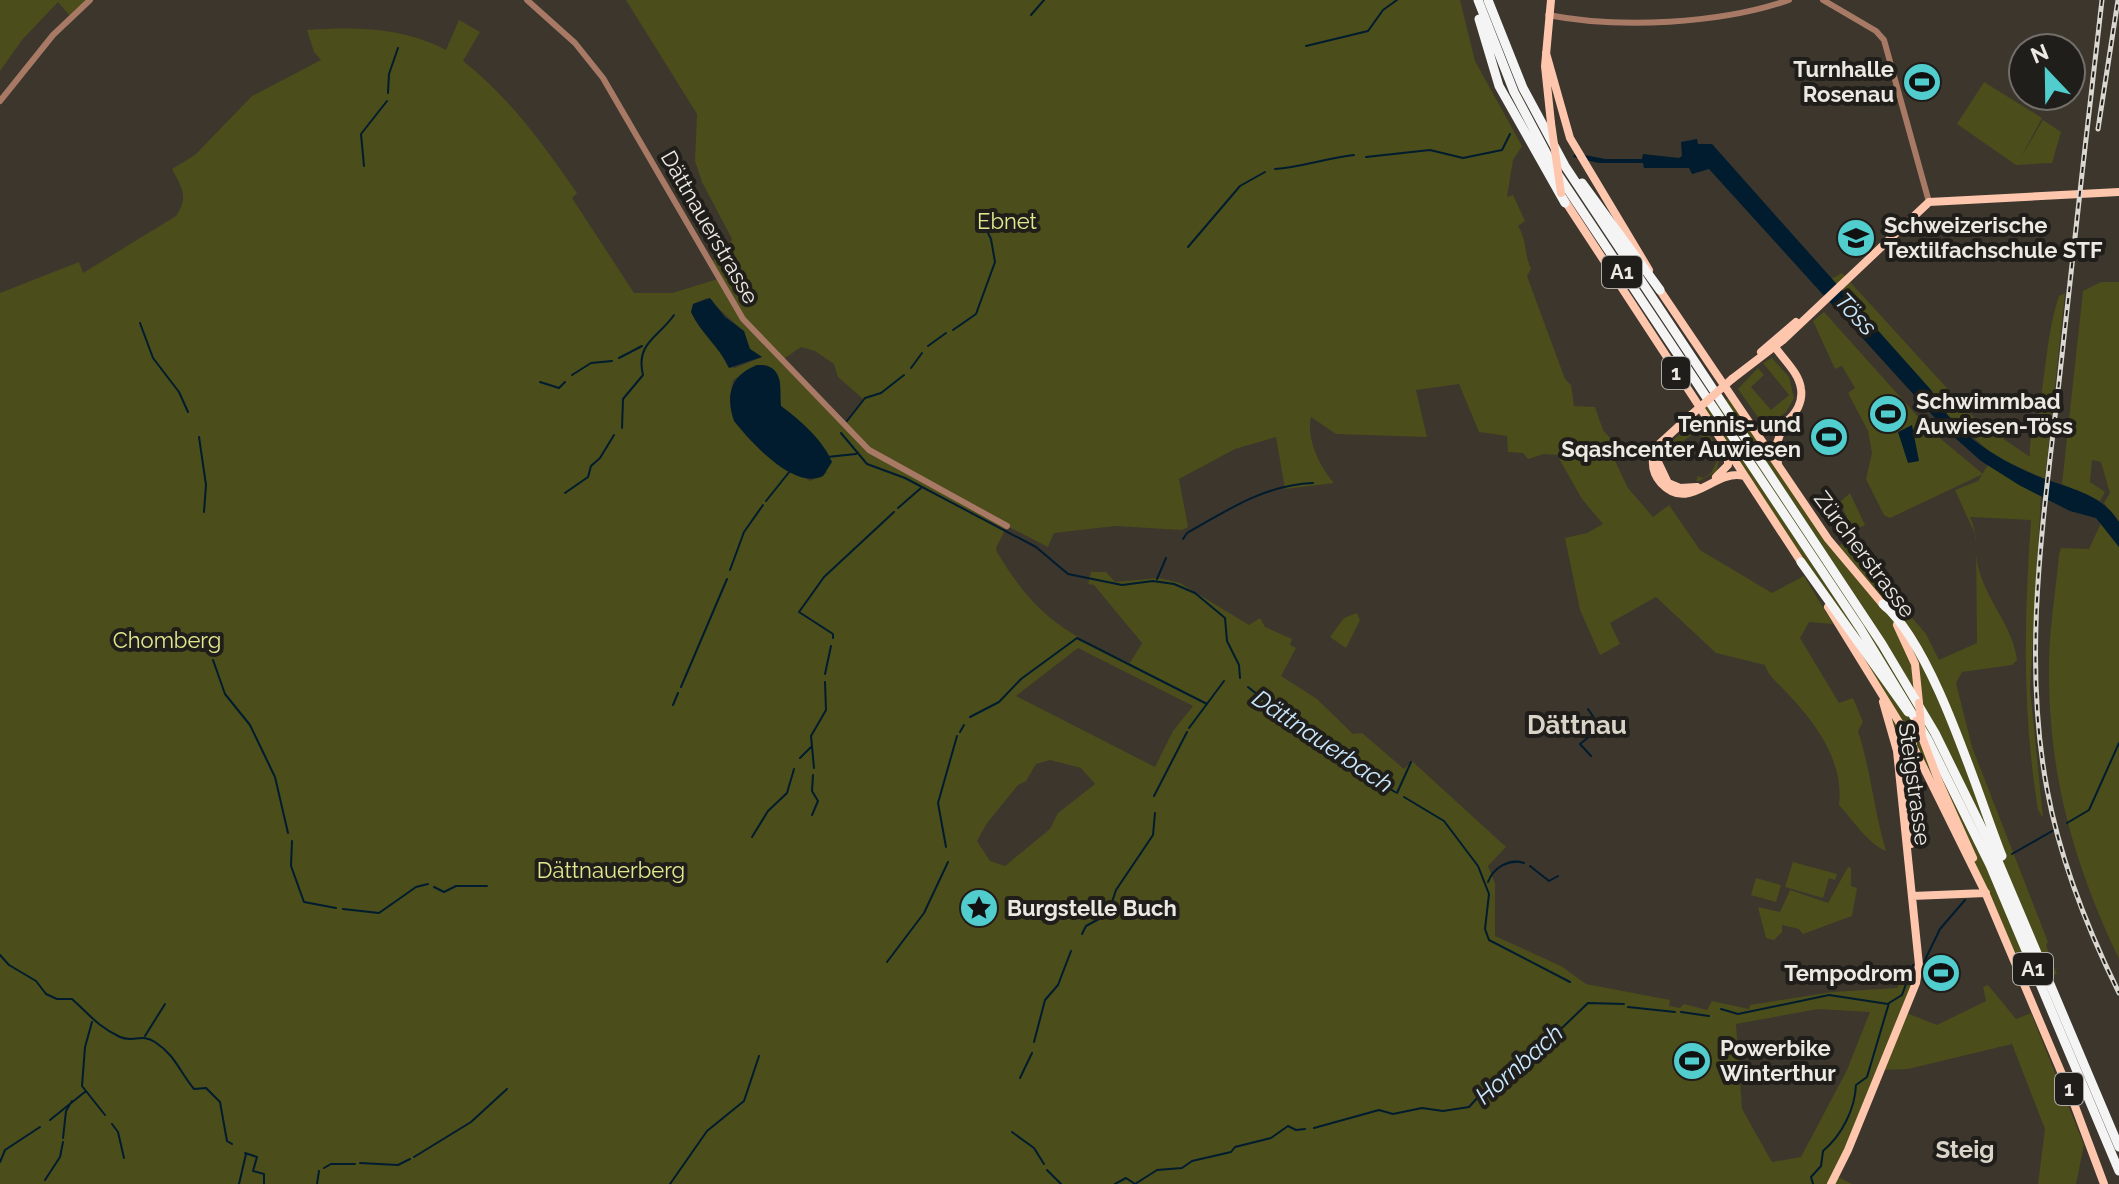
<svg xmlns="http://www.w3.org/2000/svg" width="2119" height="1184" font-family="Raleway,sans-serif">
	<rect width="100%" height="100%" fill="#3c362d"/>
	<path fill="#4b4d1b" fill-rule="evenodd" d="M 0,0 L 90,0 L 71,17 L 58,2 L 22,40 L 0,71 Z
		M 626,0 L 1460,0 L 1475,61 L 1522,146 L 1513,160 L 1507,197 L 1513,195 L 1525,221 L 1518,226 C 1527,240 1524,254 1531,269 L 1527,276 L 1565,379 L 1571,385 L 1574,406 L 1595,407 L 1603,430 L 1619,448 L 1615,461 L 1628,488 L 1653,517 L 1669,505 L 1700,550 L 1772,593 L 1804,576 L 1833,624 L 1809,622 L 1800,638 L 1839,703 L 1853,698 L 1863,722 L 1858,731 C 1871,771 1874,811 1886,851 C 1868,844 1852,819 1839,805 C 1844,762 1817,725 1788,694 C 1779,684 1769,677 1765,665 L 1716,653 L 1656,597 L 1610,623 L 1620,644 L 1600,655 L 1580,610 L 1565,538 L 1587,533 L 1603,524 L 1582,499 L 1557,455 L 1544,454 L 1528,459 L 1523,453 L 1508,452 L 1507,436 L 1479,432 L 1459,384 L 1416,390 L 1427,437 L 1336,434 L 1311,417 C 1306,439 1320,467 1334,483 L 1285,489 L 1276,437 L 1235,449 L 1179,479 L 1188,527 L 1182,530 L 1115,526 L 1054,533 L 1048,547 L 1007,526 L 996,548 L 997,552 C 1036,617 1064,632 1130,663 L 1142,643 L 1094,585 L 1088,584 L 1091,572 L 1106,572 L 1115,582 L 1159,578 L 1180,583 L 1249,625 L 1260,618 L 1265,627 L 1292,639 L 1290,645 L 1296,648 L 1281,676 L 1317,699 L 1353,734 L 1362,733 L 1404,769 L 1412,761 L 1506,847 L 1488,866 L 1495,883 L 1495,936 L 1561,966 L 1586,984 L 1670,1000 L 1669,1006 L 1680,1008 L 1684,1004 L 1707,1010 L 1712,1001 L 1749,1009 L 1750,1005 L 1832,992 L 1897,988 L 1904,978 L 1916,983 L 1904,1012 L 1937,1025 L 1986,1001 L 1983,987 L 1988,985 L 2016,1019 L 2031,1013 L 2084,1145 L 2076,1184 L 2038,1184 L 2045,1129 L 2012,1044 L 1908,1069 L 1881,1070 L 1836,1176 L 1852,1184 L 0,1184 L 0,293 L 79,262 L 83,273 L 176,216 C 189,197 182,188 172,169 L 195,155 L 252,96 L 321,60 L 314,52 L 307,30 C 355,27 402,27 446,50 L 459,20 L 480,32 L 463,61 C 511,99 542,143 577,193 L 572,198 L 634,293 L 672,293 L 718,279 L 709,263 L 729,249 L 732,239 L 702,182 L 695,161 L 697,114 ZM 707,298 L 739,327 L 750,349 L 762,357 L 735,368 L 728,367 C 720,345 701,333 691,312 L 693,304 ZM 801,347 L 815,351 L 834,364 L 838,377 L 863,399 L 844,424 L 782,360 ZM 757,365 L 767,365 L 780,380 L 781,406 C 811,429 813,438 827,473 L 810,481 C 771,457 721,433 733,380 ZM 1078,648 L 1193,706 L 1173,731 L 1155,767 L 1016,696 ZM 1050,760 L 1081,768 L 1095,784 L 1058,813 L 1050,829 L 1005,866 L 990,861 L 977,841 L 987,823 L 1018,785 L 1026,781 L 1036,764 ZM 1818,1009 L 1870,1012 L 1847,1070 L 1801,1157 L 1772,1162 L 1742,1109 L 1736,1024 Z
		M 1984,82 L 2042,118 L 2021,157 L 2043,120 L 2061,132 L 2052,163 L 2016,165 L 1957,124 Z
		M 1842,273 L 1976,420 L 2030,457 C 2028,438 2036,426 2039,409 C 2046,371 2047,331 2059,296 L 2065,293 L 2045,479 L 1996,457 L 1948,415 L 1931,390 L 1831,279 Z
		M 2101,282 L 2119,282 L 2119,522 L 2104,503 L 2110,493 L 2101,462 L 2092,460 L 2090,482 L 2105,492 L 2100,501 L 2062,484 L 2083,291 Z
		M 1824,312 L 1929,429 L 1983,474 L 1890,518 L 1884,515 L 1866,479 L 1872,453 L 1868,431 L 1848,393 L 1855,388 L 1842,366 L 1835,369 L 1813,321 Z
		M 1772,358 L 1789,377 L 1794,398 L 1786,412 L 1765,427 L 1738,389 L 1758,368 L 1764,375 L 1751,387 L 1771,410 L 1789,395 L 1763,363 Z
		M 1731,398 L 1834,547 L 1858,538 L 1875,575 L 1926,634 L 1939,660 L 1977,643 L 1976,536 L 1955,490 L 1978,481 L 1988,465 L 2041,495 L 2030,689 L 2043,818 L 2038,810 C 2022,712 2024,619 2031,520 L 1970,517 C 1979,537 1974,547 1978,566 C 1985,599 2013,626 2017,660 L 2012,665 L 1962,672 L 1956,683 L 1972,747 L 2048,942 L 2046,945 L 2057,974 L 2026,987 L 1919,758 L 1910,764 L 1911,845 L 1895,740 L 1882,699 L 1824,599 L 1699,408 Z
		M 1697,418 C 1704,429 1714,440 1720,453 L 1717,471 L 1699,481 L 1696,481 L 1698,476 L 1703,478 L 1711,473 L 1719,457 L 1713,443 L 1695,433 L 1683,441 L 1687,449 L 1675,457 L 1668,445 Z
		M 1850,493 L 1865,525 L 1853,531 L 1840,502 Z
		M 2101,523 L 2119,547 L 2119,959 C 2073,862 2048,774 2049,665 C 2049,628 2056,591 2059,555 L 2061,548 L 2089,549 Z
		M 1357,613 L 1360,620 L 1346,648 L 1330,637 L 1344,618 Z
		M 1793,862 L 1837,874 L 1835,880 L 1829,878 L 1823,898 L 1785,887 Z
		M 1848,867 L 1851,868 L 1851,886 L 1857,888 L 1852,916 L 1803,934 L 1799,929 L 1782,925 L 1782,932 L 1774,940 L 1766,938 L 1758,907 L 1780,912 L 1790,890 L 1828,903 Z
		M 1756,878 L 1781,885 L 1776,902 L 1751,895 Z"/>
	<path fill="#001c2e" d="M 1697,139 L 1698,144 L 1712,144 L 1931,390 C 1952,432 1998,460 2040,477 C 2070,489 2101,493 2119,522 L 2119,547 L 2096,518 L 2070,511 L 2019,485 L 1981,461 L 1944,428 L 1709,169 L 1692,174 L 1689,168 L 1644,168 L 1643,163 L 1599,163 L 1573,157 L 1575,153 L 1605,159 L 1642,159 L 1643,154 L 1679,158 L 1682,156 L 1681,142 Z
		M 710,298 L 725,317 L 744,331 L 750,349 L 762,357 L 729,368 C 719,346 701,334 691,312 L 693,304 Z
		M 757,365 C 786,364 779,390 781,406 C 800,420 823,440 832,462 L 823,476 C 794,491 750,441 734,421 C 725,395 731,375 757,365 Z
		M 1912,425 L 1919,461 L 1908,463 L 1898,432 Z"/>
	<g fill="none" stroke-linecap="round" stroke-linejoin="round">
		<path stroke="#001c2e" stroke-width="2" d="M 1031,15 L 1044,0
			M 1306,46 L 1368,31 L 1383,10 L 1397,0
			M 388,93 L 389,74 L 398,48
			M 1366,157 L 1430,150 L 1463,158 L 1502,150 L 1510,134
			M 364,166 L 361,134 L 387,101
			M 1275,169 C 1302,167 1326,158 1354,155
			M 1188,247 L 1240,186 L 1265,172
			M 140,323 L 153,358 L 179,392 L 188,412
			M 953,330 L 976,314 L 995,262 L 991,239 L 977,211
			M 928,346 L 946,333
			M 619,358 L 642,346
			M 911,368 L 922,353
			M 572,375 L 591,363 L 612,361
			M 540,382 L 559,388 L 565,382
			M 847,421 L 865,398 L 881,393 L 904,375
			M 622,428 L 623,399 L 643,375 C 635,343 659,337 674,315
			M 841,433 L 867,464 L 905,478 L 1036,547 L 1068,574 L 1122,585 L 1153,581 L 1174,584 L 1195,593 L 1225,618 L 1227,641 L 1239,665 L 1240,678
			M 199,437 L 206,485 L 204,512
			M 827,457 L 856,454
			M 565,493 L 588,477 L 591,466 L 600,458 L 614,435
			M 766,501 L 790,471
			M 898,508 L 921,488
			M 1183,539 L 1187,533 C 1228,510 1264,485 1313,483
			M 730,570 L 744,532 L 763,505
			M 1157,579 L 1166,558
			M 833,638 L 833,634 L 799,612 L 824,577 L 894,512
			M 213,660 L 225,694 L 250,725 L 275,777 L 288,833
			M 825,674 L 831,646
			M 681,687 L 727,579
			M 1248,687 L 1311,737
			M 673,705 L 678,693
			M 1588,709 L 1599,725
			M 970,717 L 999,702 L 1021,679 L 1077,638 L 1207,704
			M 1189,728 L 1224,681
			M 960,732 L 964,725
			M 1320,744 L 1395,792
			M 1591,756 L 1580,744 L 1596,731
			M 800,758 L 811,747
			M 814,768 L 811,736 L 826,710 L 825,682
			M 1397,793 L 1411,762
			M 1154,796 L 1187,732
			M 1404,797 L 1444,821 L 1478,866 L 1489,894 L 1485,929 L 1489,940 L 1570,982
			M 812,815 L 818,801 L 812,791 L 813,775
			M 2067,823 L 2089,810 L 2119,743
			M 752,837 L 768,811 L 787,793 L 794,769
			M 292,841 L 291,866 L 304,902 L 336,908
			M 946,847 L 938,803 L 957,736
			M 2012,854 L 2054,830
			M 1530,866 L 1549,881 L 1558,876
			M 1488,882 C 1493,868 1509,858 1524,863
			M 434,887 L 444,892 L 456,886 L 487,886
			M 343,909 L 379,913 L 416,887 L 428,884
			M 1082,934 L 1086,926 L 1108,914 L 1116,890 L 1153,835 L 1155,813
			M 0,955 L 9,965 L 36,981 L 46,994 L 57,999 L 72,999 C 89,1014 97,1026 120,1037 C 133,1043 142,1033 155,1042 C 176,1056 179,1071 194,1089 L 206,1088 L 220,1102 L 227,1141 L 232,1144
			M 887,962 L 924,913 L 948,862
			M 1924,962 L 1940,929 L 1965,900
			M 1628,1007 L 1675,1012
			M 1721,1009 L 1738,1014 L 1829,995 L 1888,1004
			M 1681,1012 L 1709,1016
			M 145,1036 L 165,1004
			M 1034,1042 L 1045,1000 L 1058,985 L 1071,951
			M 1020,1078 L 1032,1053
			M 86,1091 L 105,1115
			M 50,1120 L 86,1091 L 82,1086 L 85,1047 L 92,1022
			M 112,1124 L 118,1132 L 124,1158
			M 1314,1128 L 1379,1110 L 1393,1114 L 1422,1108 L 1443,1111 L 1469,1107 L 1488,1086 L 1538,1051 L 1588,1003 L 1624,1004
			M 1012,1132 L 1034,1148 L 1044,1164
			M 63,1138 L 66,1111 L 72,1101
			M 245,1153 L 257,1157 L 253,1171 L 264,1174 L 264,1184
			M 414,1157 L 471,1122 L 507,1089
			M 0,1162 L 5,1150 L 40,1127
			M 360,1163 L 398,1165 L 410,1159
			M 324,1168 L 331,1164 L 355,1164
			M 1047,1170 L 1061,1184
			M 45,1180 L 60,1157 L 63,1142
			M 239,1184 L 246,1154
			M 317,1184 L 319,1171
			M 670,1184 L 707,1131 L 744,1101 L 759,1056
			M 1115,1184 L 1126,1178 L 1135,1184 L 1157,1170 L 1182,1168 L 1192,1161 L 1231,1152 L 1235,1147 L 1271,1138 L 1288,1126 L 1296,1130 L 1305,1129
			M 1813,1184 L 1811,1177 L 1821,1166 L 1823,1151 C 1842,1135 1855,1109 1856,1085 L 1867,1077 L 1889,1003 L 1902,995 L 1913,965"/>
		<path stroke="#a87a66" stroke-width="6" d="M 527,0 L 575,43 L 603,78 L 743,319 L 869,450 L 1007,526
			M 1823,0 L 1876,31 L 1884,40 L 1929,202
			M 1548,15 C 1619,29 1720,24 1789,0
			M 0,101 L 53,35 L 90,0"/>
		<path stroke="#ffc6ae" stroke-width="8" d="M 1551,0 L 1545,66 L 1551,123
			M 1546,53 L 1570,138 L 1649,270
			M 1563,198 L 1803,565
			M 1657,286 L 1828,539 L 1885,607
			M 1761,352 L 1796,322
			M 1732,379 L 1783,340 L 1929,202 L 2119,192
			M 1691,415 L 1656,447 C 1651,460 1652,473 1661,483 C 1690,514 1714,468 1744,476
			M 1751,427 C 1773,438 1805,415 1801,389 C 1799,373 1784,360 1775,347
			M 1658,462 L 1668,483 L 1680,488 L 1697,487
			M 1778,464 L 1776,446 L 1784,423
			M 1716,477 L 1728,465 L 1728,452
			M 1828,607 L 1910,740 L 1985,892 L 2070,1093 L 2104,1184
			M 1897,625 L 1915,664 L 1919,703
			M 1910,764 L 1911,844
			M 1939,782 L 1973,858
			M 1912,896 L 1986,893
			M 1831,1184 L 1848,1150 L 1916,983 L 1919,965 L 1897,751 L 1883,702"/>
		<path stroke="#f4f4f4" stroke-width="9" d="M 1478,0 L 1514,92 L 1557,173 L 1860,628 L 1927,738 L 1990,865 L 2119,1171
			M 1488,0 L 1523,88 L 1565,166 L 1882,644 L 1935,733 L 1998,861 L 2119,1147
			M 1479,19 L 1499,86 L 1565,203
			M 1582,183 L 1660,290
			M 1801,562 L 1908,712
			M 1883,604 C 1934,647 1976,790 2002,856"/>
		<defs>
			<path id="rail" d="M 2102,0 C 2087,124 2074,249 2060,373 C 2045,510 2021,651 2047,789 C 2060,860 2087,928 2119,993
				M 2098,129 L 2118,0"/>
		</defs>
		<use href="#rail" stroke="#dad7d0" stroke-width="5"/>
		<use href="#rail" stroke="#201e1a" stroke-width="2" stroke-dasharray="6" stroke-linecap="butt"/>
		<path stroke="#ffc6ae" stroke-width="8" d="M 1551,123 L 1561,193
			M 1691,415 L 1732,379
			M 1919,703 L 1922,737 L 1939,782
			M 1910,764 L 1916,721"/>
	</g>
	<defs>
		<symbol id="stadium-disc" viewBox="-11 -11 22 22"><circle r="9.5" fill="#52cdce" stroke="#201e1a"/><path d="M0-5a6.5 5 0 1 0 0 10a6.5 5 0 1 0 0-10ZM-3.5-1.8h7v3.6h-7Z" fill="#111"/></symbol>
		<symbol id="university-disc" viewBox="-11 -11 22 22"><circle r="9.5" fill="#52cdce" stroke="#201e1a"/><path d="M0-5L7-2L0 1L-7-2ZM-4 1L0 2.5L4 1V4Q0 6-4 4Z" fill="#111"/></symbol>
		<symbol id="sight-disc" viewBox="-11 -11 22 22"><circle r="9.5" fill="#52cdce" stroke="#201e1a"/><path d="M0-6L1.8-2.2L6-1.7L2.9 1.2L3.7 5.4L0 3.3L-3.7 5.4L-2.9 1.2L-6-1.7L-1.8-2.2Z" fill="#111"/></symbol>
	</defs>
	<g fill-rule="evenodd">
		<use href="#stadium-disc" x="1900" y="60" width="44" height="44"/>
		<use href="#university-disc" x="1834" y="216" width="44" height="44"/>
		<use href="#stadium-disc" x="1866" y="392" width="44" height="44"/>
		<use href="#stadium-disc" x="1807" y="415" width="44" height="44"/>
		<use href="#sight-disc" x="957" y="886" width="44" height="44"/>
		<use href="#stadium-disc" x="1919" y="951" width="44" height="44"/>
		<use href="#stadium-disc" x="1670" y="1039" width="44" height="44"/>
	</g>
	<g text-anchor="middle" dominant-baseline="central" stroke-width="8" stroke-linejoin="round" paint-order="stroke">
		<g fill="#201e1a" stroke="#afaca7" stroke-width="2">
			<rect x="1602" y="256" width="40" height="32" rx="6"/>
			<rect x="1662" y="357" width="28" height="32" rx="6"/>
			<rect x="2013" y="953" width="40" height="32" rx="6"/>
			<rect x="2055" y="1073" width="28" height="32" rx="6"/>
		</g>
		<g font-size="20" font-weight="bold" fill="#ece9e3">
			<text x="1622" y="272">A1</text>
			<text x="1676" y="373">1</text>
			<text x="2033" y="969">A1</text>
			<text x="2069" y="1089">1</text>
		</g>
		<g font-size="22" font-weight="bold" fill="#ece9e3" stroke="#201e1a" text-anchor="start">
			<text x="1894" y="69" text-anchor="end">Turnhalle<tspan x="1894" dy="25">Rosenau</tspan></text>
			<text x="1884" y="225">Schweizerische<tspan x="1884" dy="25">Textilfachschule STF</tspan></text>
			<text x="1916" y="401">Schwimmbad<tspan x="1916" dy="25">Auwiesen-Töss</tspan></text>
			<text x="1801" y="424" text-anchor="end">Tennis- und<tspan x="1801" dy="25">Sqashcenter Auwiesen</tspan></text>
			<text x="1007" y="908">Burgstelle Buch</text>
			<text x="1913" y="973" text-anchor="end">Tempodrom</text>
			<text x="1720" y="1048">Powerbike<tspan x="1720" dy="25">Winterthur</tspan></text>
		</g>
		<g font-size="22" fill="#e3e88e" stroke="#201e1a">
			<text x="1007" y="221">Ebnet</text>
			<text x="167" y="640">Chomberg</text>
			<text x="611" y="870">Dättnauerberg</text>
		</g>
		<g font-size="22" fill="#ece9e3" stroke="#201e1a">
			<text transform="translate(710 227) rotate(60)">Dättnauerstrasse</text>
			<text transform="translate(1865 554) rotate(53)">Zürcherstrasse</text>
			<text transform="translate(1915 784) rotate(82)">Steigstrasse</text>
		</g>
		<g font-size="24" font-style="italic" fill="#c9e8ff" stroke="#201e1a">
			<text transform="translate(1856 314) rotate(47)">Töss</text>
			<text transform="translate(1323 741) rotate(34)">Dättnauerbach</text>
			<text transform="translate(1519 1064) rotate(-41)">Hornbach</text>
		</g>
		<g font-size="24" font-weight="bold" fill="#dad3c8" stroke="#201e1a">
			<text x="1965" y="1149">Steig</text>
		</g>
		<g font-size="26" font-weight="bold" fill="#dad3c8" stroke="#201e1a">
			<text x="1577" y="725">Dättnau</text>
		</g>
	</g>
	<g transform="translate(2047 72) rotate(338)"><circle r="38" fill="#201e1a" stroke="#726f6a" stroke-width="2"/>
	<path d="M0-6L14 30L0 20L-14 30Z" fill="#52cdce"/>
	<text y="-12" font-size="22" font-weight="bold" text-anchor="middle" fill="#ece9e3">N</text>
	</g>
</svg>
